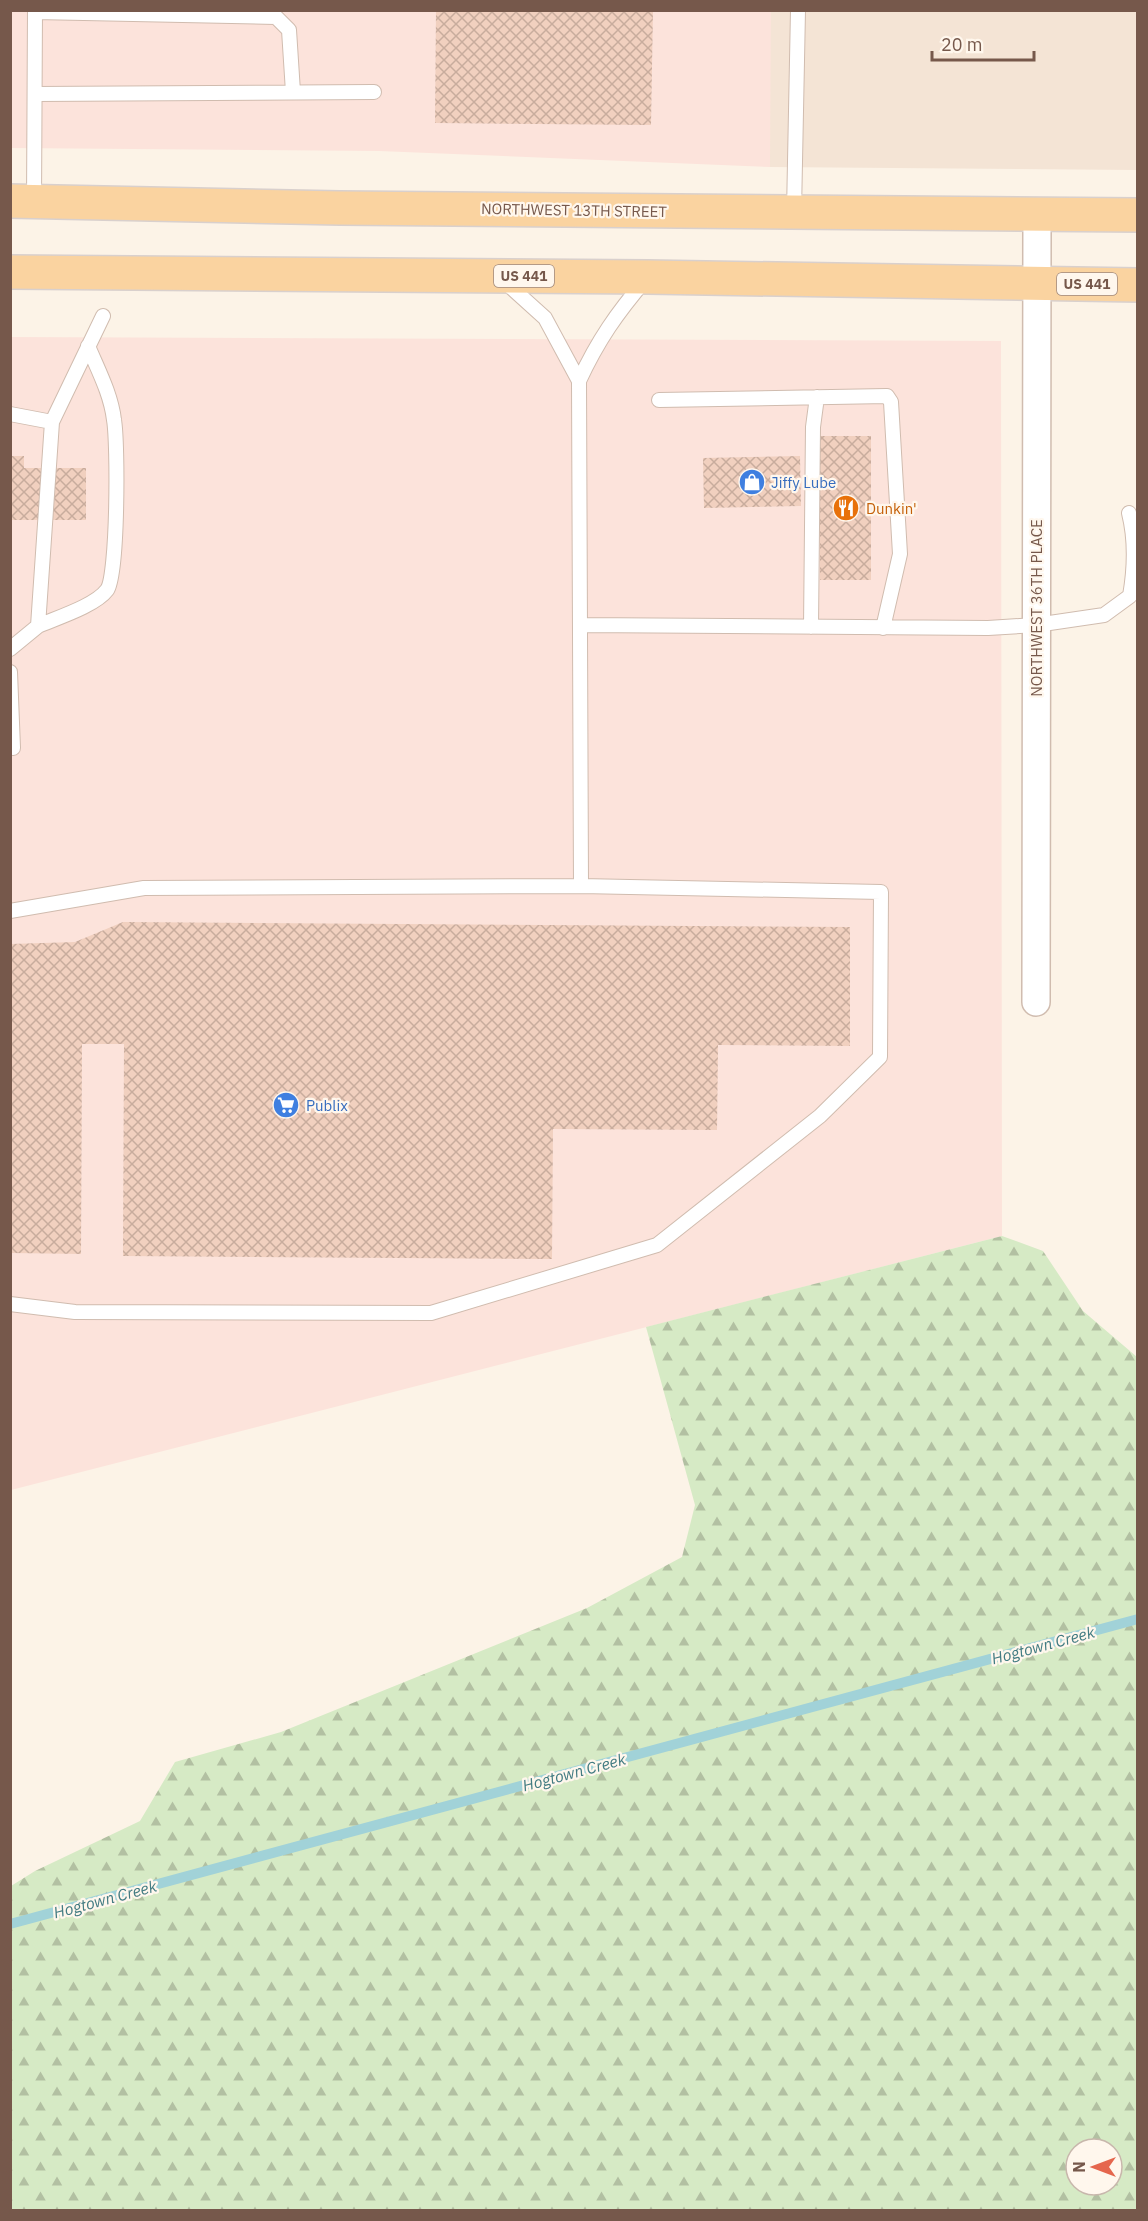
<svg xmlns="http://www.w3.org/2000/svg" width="1148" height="2221" font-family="'IBM Plex Sans',sans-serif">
	<defs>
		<pattern id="forest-firs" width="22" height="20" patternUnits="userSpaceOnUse" patternTransform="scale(1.5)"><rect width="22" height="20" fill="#d6eac5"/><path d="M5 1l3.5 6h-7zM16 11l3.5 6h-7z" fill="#b2c0a2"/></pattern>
		<pattern id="building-cross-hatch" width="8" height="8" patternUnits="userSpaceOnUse" patternTransform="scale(1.5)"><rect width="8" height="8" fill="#f1d0bf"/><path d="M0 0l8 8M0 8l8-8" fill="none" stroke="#c8ac9d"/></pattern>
	</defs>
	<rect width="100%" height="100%" fill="#fcf3e7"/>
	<path fill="#f4e4d5" d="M 770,11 L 1137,11 L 1137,170 L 770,167 Z"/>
	<path fill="#fce3db" d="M 11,11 L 771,11 L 770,167 L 379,151 L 11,148 Z
		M 11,337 L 1001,341 L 1002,1236 L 11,1490 Z"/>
	<path fill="url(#forest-firs)" fill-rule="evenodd" d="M 1002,1236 L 1043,1251 L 1083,1311 L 1137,1357 L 1137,2210 L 11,2210 L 11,1886 L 35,1871 L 140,1821 L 175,1762 L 281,1732 L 587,1608 L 682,1557 L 695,1505 L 646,1327 ZM 1076,2149 L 1112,2149 L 1112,2185 L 1076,2185 Z"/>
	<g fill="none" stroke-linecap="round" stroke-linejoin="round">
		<path stroke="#a1d2d8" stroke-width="10" d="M 10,1924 L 1138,1619"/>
	</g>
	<path fill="url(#building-cross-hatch)" d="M 436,10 L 653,10 L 651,125 L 435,123 Z
		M 820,436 L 871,436 L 871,580 L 820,580 Z
		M 10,456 L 24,456 L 24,468 L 86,468 L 86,520 L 10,520 Z
		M 800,456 L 801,506 L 704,508 L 703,458 Z
		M 123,922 L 850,927 L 850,1046 L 718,1045 L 717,1130 L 553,1129 L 552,1259 L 123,1256 L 124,1044 L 82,1044 L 81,1254 L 10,1253 L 10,944 L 75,942 Z"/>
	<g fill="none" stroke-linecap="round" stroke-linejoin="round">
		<defs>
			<path id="service" d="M 35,12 L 276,17 L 289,30 L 293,92
				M 36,94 L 374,92
				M 34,202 L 35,10
				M 794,212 L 798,10
				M 504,281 L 545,318 L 579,381
				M 659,400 L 887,396 L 891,402 L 900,554 L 883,628
				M 10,414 L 52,422 L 103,316
				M 581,625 L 988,628 L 1036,625 L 1104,615 L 1130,596 C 1135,567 1136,541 1129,513
				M 38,626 C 56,618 95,606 107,590 C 118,575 118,443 114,420 C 111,394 98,370 88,346
				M 811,627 L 813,427 L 817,397
				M 10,649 L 38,626 L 52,422
				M 10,672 L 13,748
				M 581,886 L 579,381 C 598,340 617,313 646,279
				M 10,911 L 144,888 L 581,886 L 881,892 L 880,1057 L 820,1116 L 657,1245 L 431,1313 L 75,1312 L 10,1304"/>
			<path id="minor" d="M 1036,1002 L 1037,215"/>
			<path id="primary" d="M 10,201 L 340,208 L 1138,215
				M 10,272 L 648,277 L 1138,285"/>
		</defs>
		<use href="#service" stroke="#d0bcaf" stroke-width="16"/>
		<use href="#minor" stroke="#d0bcaf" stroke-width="30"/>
		<use href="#primary" stroke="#d9d0cd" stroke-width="36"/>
		<use href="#service" stroke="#fff" stroke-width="14"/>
		<use href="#minor" stroke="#fff" stroke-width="27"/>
		<use href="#primary" stroke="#fad3a0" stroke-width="33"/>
	</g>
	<defs>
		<symbol id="shop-disc" viewBox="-11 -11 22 22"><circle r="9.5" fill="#3f7fe0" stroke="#fff7ed"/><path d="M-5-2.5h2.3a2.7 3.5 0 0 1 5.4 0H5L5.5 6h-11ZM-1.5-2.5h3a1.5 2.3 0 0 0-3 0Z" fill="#fff"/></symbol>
		<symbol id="restaurant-disc" viewBox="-11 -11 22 22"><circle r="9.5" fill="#e8710a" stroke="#fff7ed"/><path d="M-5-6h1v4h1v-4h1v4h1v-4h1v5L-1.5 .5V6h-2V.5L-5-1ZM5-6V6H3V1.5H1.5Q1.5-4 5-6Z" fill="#fff"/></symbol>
		<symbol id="supermarket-disc" viewBox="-11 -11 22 22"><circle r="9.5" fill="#3f7fe0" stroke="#fff7ed"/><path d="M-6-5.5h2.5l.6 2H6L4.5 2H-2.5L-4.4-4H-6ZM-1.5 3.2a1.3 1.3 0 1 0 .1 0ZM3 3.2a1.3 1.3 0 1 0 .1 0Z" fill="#fff"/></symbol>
	</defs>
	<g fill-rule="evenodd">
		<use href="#shop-disc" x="737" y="467" width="30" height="30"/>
		<use href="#restaurant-disc" x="831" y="493" width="30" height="30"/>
		<use href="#supermarket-disc" x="271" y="1090" width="30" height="30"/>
	</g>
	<g text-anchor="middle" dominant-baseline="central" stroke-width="4.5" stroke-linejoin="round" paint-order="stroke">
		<g fill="#fff7ed" stroke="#9f887c" stroke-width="1.5">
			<rect x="494" y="265" width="60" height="22" rx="4.5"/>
			<rect x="1057" y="273" width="60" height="22" rx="4.5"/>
		</g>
		<g font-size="14" font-weight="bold" fill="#76584b">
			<text x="524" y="276">US 441</text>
			<text x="1087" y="284">US 441</text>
		</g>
		<g font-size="15" fill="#76584b" stroke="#fff7ed">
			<text transform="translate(574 210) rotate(1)">NORTHWEST 13TH STREET</text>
			<text transform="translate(1036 608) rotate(-90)">NORTHWEST 36TH PLACE</text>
		</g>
		<g font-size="15" fill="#366cbe" stroke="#fff7ed" text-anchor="start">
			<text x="771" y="482">Jiffy Lube</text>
			<text x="306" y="1105">Publix</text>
		</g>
		<g font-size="15" fill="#c56008" stroke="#fff7ed" text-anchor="start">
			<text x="866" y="508">Dunkin'</text>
		</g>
		<g font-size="16" font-style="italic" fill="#427b82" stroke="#fff7ed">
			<text transform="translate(1043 1645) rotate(-15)">Hogtown Creek</text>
			<text transform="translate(574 1772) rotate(-15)">Hogtown Creek</text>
			<text transform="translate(105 1899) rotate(-15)">Hogtown Creek</text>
		</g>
	</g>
	<rect width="1148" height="2221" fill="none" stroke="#76584b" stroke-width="24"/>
	<g transform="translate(1094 2167) rotate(270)"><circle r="28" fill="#fff7ed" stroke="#c8b7ac" stroke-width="1.5"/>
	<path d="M0-4.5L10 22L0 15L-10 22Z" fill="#e5664d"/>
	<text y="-9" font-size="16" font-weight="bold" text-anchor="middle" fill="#76584b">N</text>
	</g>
	<path d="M932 51v9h102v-9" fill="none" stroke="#76584b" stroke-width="3"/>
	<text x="941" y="51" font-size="18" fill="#76584b" stroke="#fff7ed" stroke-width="4.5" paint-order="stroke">20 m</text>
</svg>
